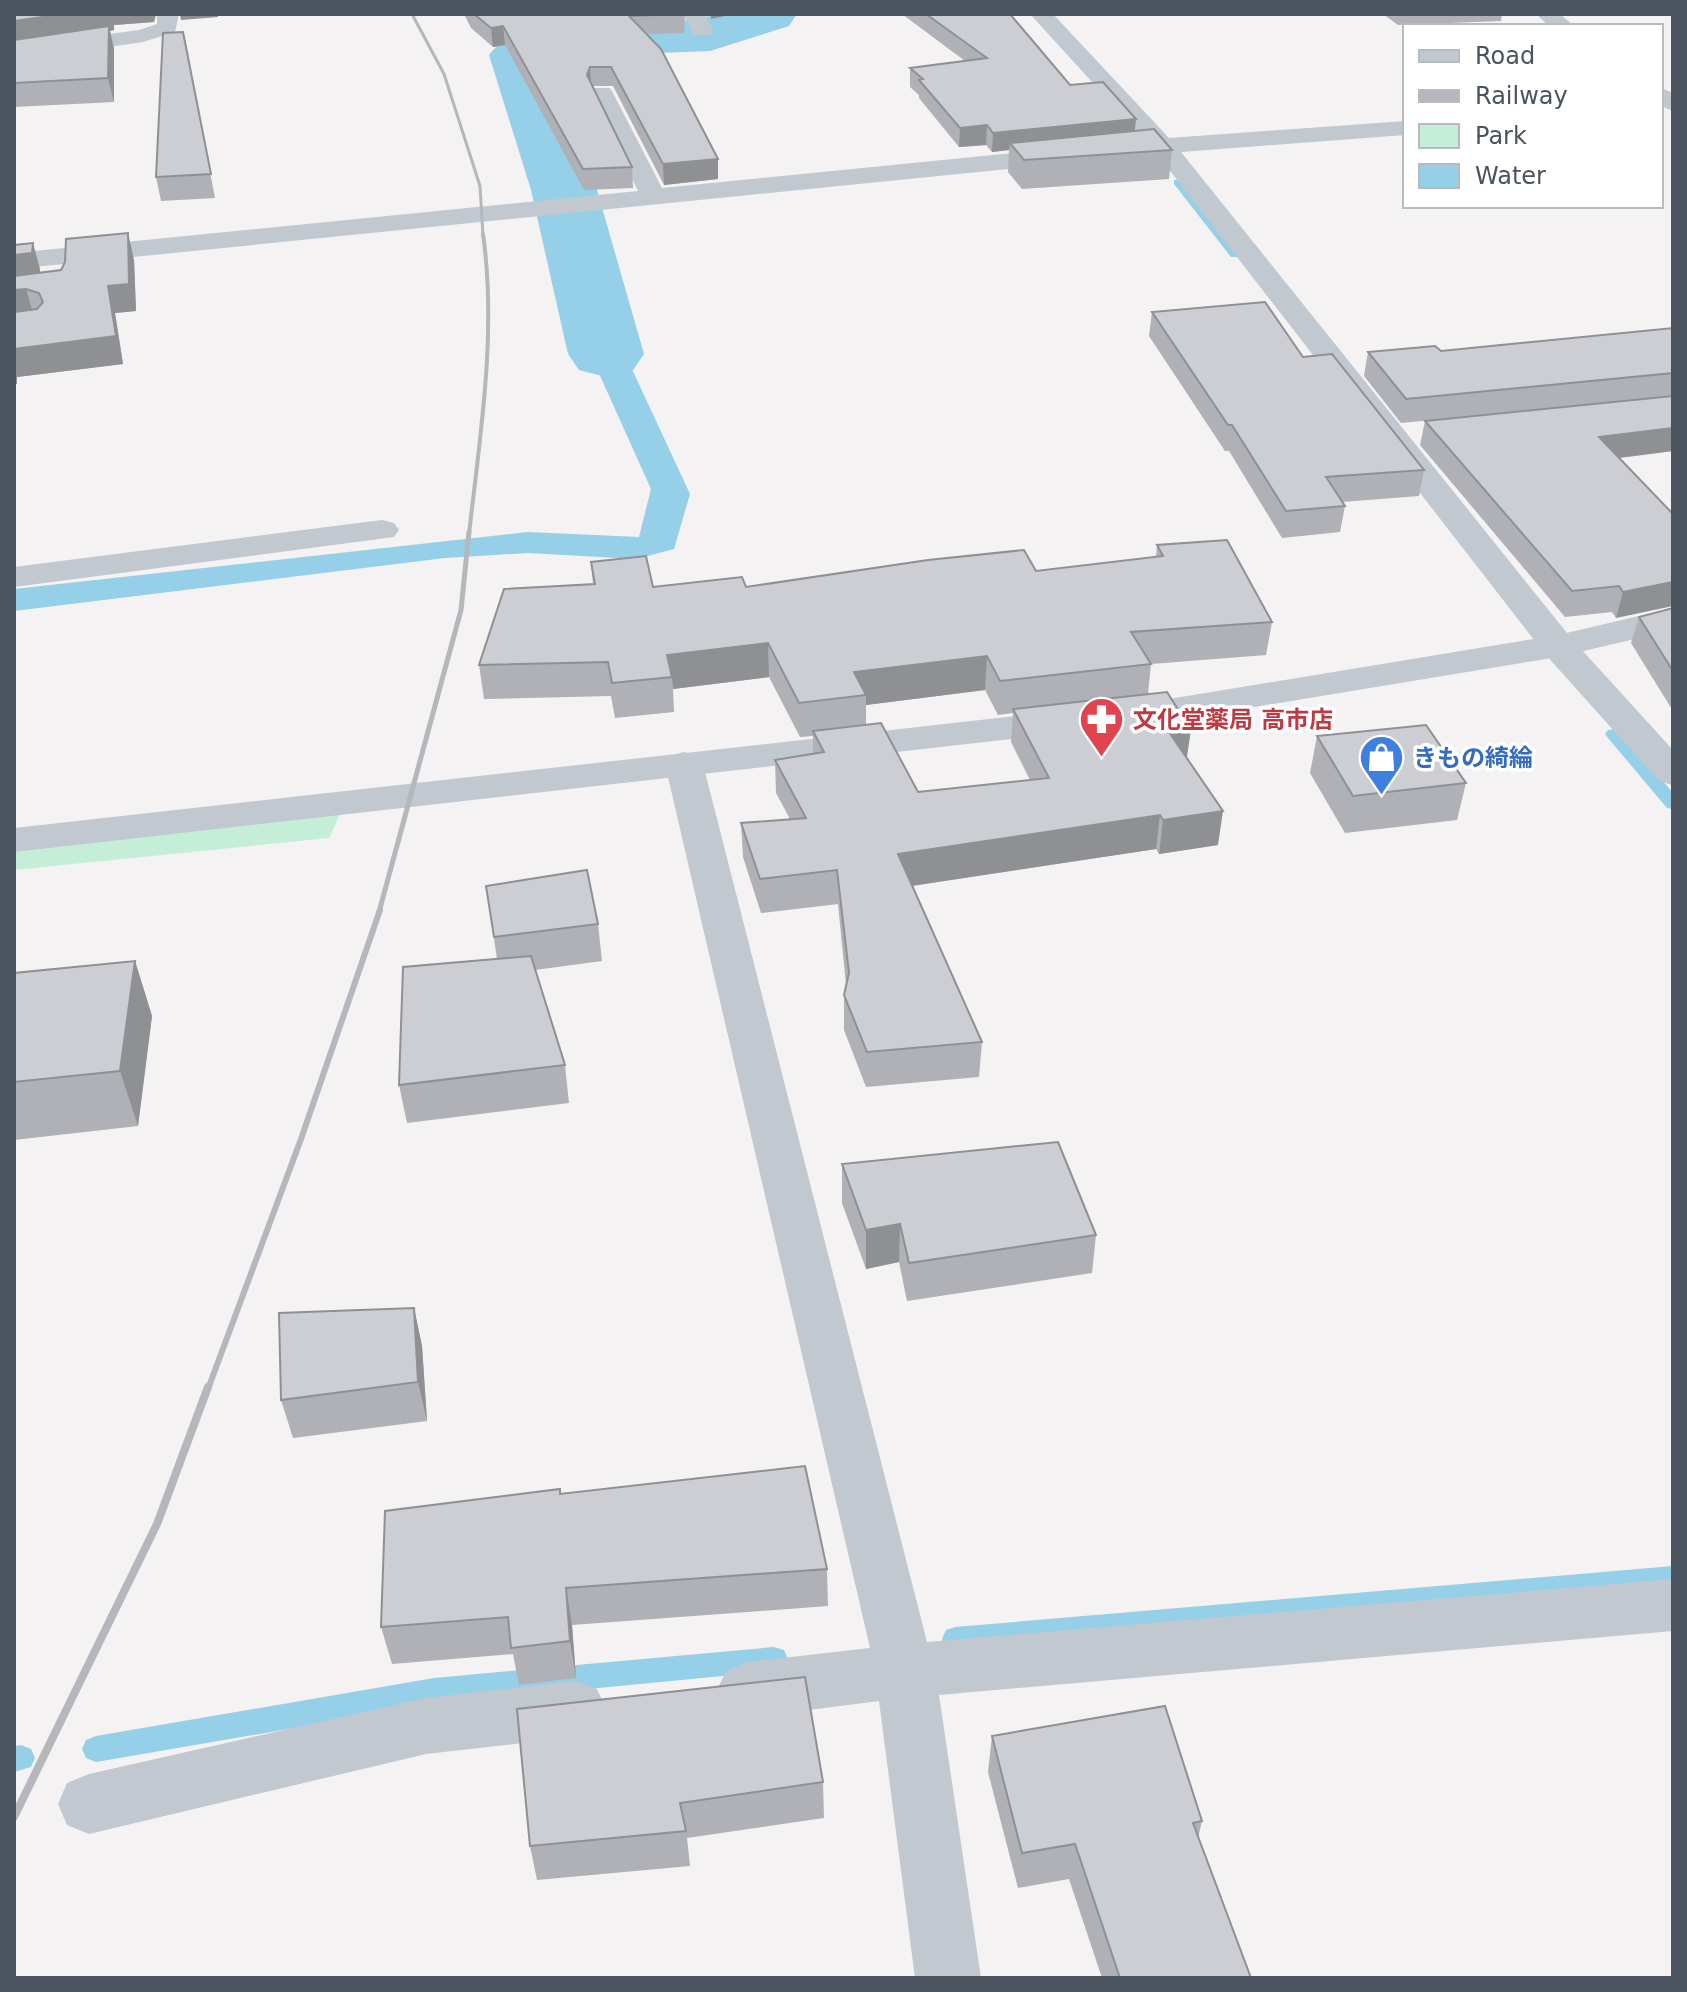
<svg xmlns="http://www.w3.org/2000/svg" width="1687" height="1992" font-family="'DejaVu Sans','Noto Sans JP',sans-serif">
	<rect width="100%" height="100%" fill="#f4f2f2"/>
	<path fill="#c5eed8" d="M 342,810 L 329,838 L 14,870 L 14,846 Z"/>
	<path fill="#95cfe8" d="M 584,209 L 630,365 L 690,494 L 674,549 L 636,559 L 528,553 L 445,558 L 14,611 L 14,589 L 528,532 L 639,537 L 651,489 L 597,369 L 555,210 Z"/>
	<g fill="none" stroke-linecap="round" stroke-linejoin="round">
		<path fill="#95cfe8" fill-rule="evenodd" d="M 1174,180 L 1182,180 L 1239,251 L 1239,257 L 1231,257 L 1174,184 Z
			M 1614,729 L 1620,730 L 1673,793 L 1673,809 L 1667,808 L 1608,738 L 1605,734 L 1608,730 Z
			M 1673,1566 L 1673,1588 L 955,1651 L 946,1648 L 942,1639 L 946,1630 L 955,1627 Z
			M 774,1647 L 784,1650 L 788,1659 L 784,1668 L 774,1671 L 434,1704 L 96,1762 L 86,1758 L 82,1749 L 86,1740 L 96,1736 L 434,1678 Z
			M 21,1745 L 31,1749 L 35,1758 L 31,1767 L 14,1772 L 14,1746 Z"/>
		<path fill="#95cfe8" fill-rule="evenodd" d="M 716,14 L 797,14 L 789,26 L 710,51 L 581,56 L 549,62 L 597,190 L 644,354 L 633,370 L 606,377 L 579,370 L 568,354 L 531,190 L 489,55 C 528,0 658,35 716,14 Z"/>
		<path fill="#c1c8d0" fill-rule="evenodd" d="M 157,14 L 179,14 L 175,32 L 143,42 L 14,61 L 14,47 L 139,30 L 157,24 Z
			M 683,14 L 705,14 L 713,30 L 710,35 L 694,35 Z
			M 1030,14 L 1053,14 L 1169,138 L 1405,121 L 1405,135 L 1181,152 L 1571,638 L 1673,750 L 1673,785 L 1659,781 L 1545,654 L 1157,154 L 14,269 L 14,253 L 638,191 L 591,93 L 594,88 L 610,88 L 613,93 L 662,188 L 1145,140 Z
			M 1536,14 L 1560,14 L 1574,26 L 1549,26 Z
			M 1661,88 L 1673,93 L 1673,111 L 1661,106 Z
			M 382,520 L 394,523 L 399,530 L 394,537 L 14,587 L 14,567 Z
			M 684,752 L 698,756 L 703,764 L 927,1642 L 1673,1579 L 1673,1631 L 939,1695 L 981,1978 L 915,1978 L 879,1701 L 747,1718 L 726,1709 L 717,1690 L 726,1671 L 747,1662 L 870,1648 L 665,764 L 670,756 Z
			M 576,1681 L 597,1689 L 606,1709 L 597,1729 L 576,1737 L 426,1754 L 89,1834 L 67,1825 L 58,1804 L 67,1783 L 89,1774 L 426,1698 Z"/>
		<path fill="#c1c8d0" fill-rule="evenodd" d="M 1673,608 L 1673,630 L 1558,657 L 1169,721 L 14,852 L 14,828 L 1169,699 L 1558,635 Z"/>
		<path stroke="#b5b7bc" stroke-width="3" d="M 412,14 L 444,74 L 480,186 L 483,236"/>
		<path stroke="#b5b7bc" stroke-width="4" d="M 469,534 C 480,436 497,333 483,234"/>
		<path stroke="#b5b7bc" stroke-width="5" d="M 379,912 L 461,610 L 469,532"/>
		<path stroke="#b5b7bc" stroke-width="6" d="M 208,1389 L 301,1139 L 380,910"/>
		<path stroke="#b5b7bc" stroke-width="8" d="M 14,1817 L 157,1524 L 208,1387"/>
	</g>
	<path fill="#afb1b6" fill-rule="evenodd" d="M 14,14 L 156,14 L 154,22 L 114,25 L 114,30 L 110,31 L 114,49 L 114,102 L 14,107 Z
		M 464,14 L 685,14 L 684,33 L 647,34 L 718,179 L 664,185 L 613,86 L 592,86 L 632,167 L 633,188 L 584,190 L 505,45 L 493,47 L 471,28 Z
		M 902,14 L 1010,14 L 1070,85 L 1135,131 L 1172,150 L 1169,179 L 1022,189 L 1008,172 L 1009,150 L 992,152 L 986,145 L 959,147 L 919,98 L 919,95 L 910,87 L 910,68 L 965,61 Z
		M 1383,14 L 1502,14 L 1501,21 L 1398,25 Z
		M 183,32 L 215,198 L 161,201 L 156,177 Z
		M 14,245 L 40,269 L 40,273 L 134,260 L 136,311 L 115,313 L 123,364 L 17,377 L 17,384 L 14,384 Z
		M 1152,312 L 1303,357 L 1424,470 L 1419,496 L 1342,502 L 1345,506 L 1340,532 L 1282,538 L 1229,451 L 1225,451 L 1149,336 Z
		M 1673,328 L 1673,451 L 1620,458 L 1673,514 L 1616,618 L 1612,612 L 1565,617 L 1420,445 L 1425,421 L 1572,406 L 1401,423 L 1364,376 L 1368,352 L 1441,351 Z
		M 1157,545 L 1272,622 L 1266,655 L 1151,664 L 1148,694 L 1187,758 L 1218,845 L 1159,854 L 1156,849 L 912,886 L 982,1042 L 979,1077 L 866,1087 L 844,1030 L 844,995 L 846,985 L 838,904 L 761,913 L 743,857 L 741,823 L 790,819 L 776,793 L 775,760 L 813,754 L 813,736 L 800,737 L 769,677 L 673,689 L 674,712 L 615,718 L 611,696 L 484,699 L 479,665 L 593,584 L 591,562 L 653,587 L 746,587 L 1036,571 L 1156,557 ZM 985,690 L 998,715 L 1013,713 L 1011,742 L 1030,780 L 918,792 L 866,725 L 866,705 Z
		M 1673,608 L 1673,711 L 1631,643 L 1639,617 Z
		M 1317,736 L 1466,783 L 1457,820 L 1345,833 L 1310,773 Z
		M 486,886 L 598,924 L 602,961 L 535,970 L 565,1065 L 569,1103 L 407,1123 L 399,1085 L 497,959 Z
		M 135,961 L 152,1016 L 138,1126 L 14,1140 L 14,973 Z
		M 842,1164 L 1096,1235 L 1092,1273 L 907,1301 L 899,1262 L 866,1269 L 842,1203 Z
		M 414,1308 L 422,1346 L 427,1421 L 293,1438 L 281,1400 Z
		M 561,1494 L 827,1569 L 828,1606 L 572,1625 L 576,1678 L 519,1685 L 513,1654 L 392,1664 L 381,1627 Z
		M 517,1709 L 823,1782 L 824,1818 L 687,1838 L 690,1866 L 537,1880 L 530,1846 Z
		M 992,1736 L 1202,1821 L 1198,1838 L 1251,1978 L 1102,1978 L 1069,1879 L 1018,1888 L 988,1772 Z"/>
	<path fill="#8f9094" d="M 64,14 L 156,14 L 154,22 L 114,25 L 114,30 L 110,31 L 114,49 L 114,102 L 108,78 L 14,45 L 14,21 Z
		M 180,14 L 218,14 L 218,17 L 181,20 Z
		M 711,14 L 734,14 L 711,19 Z
		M 503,26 L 505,45 L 493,47 L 491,28 Z
		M 590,67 L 591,86 L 587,75 Z
		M 1136,119 L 1134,138 L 1010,143 L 1009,150 L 992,152 L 993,133 Z
		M 987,125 L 986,145 L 959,147 L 960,128 Z
		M 718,159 L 718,179 L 664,185 L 663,164 Z
		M 128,233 L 134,260 L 136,311 L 115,313 L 123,364 L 17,377 L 17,384 L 14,384 L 14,349 L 108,286 Z
		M 33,243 L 40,269 L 39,279 L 14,283 L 14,255 Z
		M 26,289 L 34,316 L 14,319 L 14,290 Z
		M 1673,428 L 1673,451 L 1593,461 L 1599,437 Z
		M 1673,582 L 1673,606 L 1616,618 L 1623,592 Z
		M 768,643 L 769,677 L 673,689 L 672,677 L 667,655 Z
		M 987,656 L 985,690 L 866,705 L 866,695 L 854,672 Z
		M 1191,730 L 1186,763 L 1169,732 Z
		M 1223,811 L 1218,845 L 1159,854 L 1163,820 Z
		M 1160,815 L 1156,849 L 897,888 L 898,854 Z
		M 135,961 L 152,1016 L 138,1126 L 120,1071 Z
		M 900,1224 L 899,1262 L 866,1269 L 866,1230 Z
		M 414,1308 L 422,1346 L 427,1421 L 418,1382 Z
		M 566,1588 L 572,1625 L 576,1678 L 570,1641 Z"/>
	<path fill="#ccced4" stroke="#8f9094" stroke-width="2" d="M 14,14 L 64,14 L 14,21 Z
		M 474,14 L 681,14 L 629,16 L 661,49 L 718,159 L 663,164 L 611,67 L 590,67 L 587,75 L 632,167 L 583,169 L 503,26 L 491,28 Z
		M 926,14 L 1010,14 L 1070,85 L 1103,82 L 1136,119 L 993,133 L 987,125 L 960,128 L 919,80 L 923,79 L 910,68 L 987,58 Z
		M 109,26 L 108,78 L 14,83 L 14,40 Z
		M 183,32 L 211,174 L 156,177 L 163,33 Z
		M 1154,129 L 1172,150 L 1024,160 L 1010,143 Z
		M 128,233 L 129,284 L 108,286 L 116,336 L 14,349 L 14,312 L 37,309 L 43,302 L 39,293 L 26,289 L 14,290 L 14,276 L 61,270 L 65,262 L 66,239 Z
		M 33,243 L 32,253 L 14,255 L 14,245 Z
		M 1265,302 L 1303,357 L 1332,354 L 1424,470 L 1326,477 L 1345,506 L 1286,511 L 1232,425 L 1228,425 L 1152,312 Z
		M 1673,328 L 1673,373 L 1406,399 L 1368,352 L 1435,346 L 1441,351 Z
		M 1673,396 L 1673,428 L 1599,437 L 1673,514 L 1673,582 L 1623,592 L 1619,586 L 1572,591 L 1425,421 Z
		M 1227,540 L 1272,622 L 1131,632 L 1151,664 L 1000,681 L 987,656 L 854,672 L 866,695 L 799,703 L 768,643 L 667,655 L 672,677 L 612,683 L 608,662 L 479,665 L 504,589 L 595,584 L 591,562 L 646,556 L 653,587 L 742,577 L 746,587 L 928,560 L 1024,550 L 1036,571 L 1163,556 L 1157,545 Z
		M 1673,608 L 1673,671 L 1639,617 Z
		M 1167,692 L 1191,730 L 1169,732 L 1223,811 L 1163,820 L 1160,815 L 898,854 L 982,1042 L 867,1052 L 844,995 L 849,973 L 837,870 L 760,879 L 741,823 L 806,818 L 775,760 L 824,752 L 813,731 L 881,723 L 918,792 L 1049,778 L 1013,709 Z
		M 1426,725 L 1466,783 L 1353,796 L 1317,736 Z
		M 587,870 L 598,924 L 494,937 L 486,886 Z
		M 531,956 L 565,1065 L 399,1085 L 403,967 Z
		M 135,961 L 120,1071 L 14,1082 L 14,973 Z
		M 1058,1142 L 1096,1235 L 909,1263 L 900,1224 L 866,1230 L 842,1164 Z
		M 414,1308 L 418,1382 L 281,1400 L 279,1313 Z
		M 805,1466 L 827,1569 L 566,1588 L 570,1641 L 511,1648 L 508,1617 L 381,1627 L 385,1511 L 560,1489 L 560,1494 Z
		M 805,1677 L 823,1782 L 680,1803 L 686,1831 L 530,1846 L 517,1709 Z
		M 1165,1706 L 1202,1821 L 1193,1823 L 1251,1978 L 1120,1978 L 1075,1844 L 1022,1853 L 992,1736 Z"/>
	<defs>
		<symbol id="pharmacy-pin" viewBox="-11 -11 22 30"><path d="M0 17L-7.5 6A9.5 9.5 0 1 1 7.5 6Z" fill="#e0444e" stroke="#fff"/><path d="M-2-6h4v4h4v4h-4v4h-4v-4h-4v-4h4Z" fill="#fff"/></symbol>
		<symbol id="shop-pin" viewBox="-11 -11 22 30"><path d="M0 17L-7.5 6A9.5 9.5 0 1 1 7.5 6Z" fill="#3f7fe0" stroke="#fff"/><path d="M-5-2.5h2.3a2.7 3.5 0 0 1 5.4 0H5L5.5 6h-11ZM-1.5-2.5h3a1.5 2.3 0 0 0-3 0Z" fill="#fff"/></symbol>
	</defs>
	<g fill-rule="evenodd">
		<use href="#pharmacy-pin" x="1076" y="694" width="51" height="69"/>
		<use href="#shop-pin" x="1356" y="732" width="51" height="69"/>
	</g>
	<g text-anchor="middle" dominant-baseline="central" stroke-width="7" stroke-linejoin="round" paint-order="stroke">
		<g font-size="24" font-weight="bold" fill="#be3a42" stroke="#fff" text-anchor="start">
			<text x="1133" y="720">文化堂薬局 高市店</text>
		</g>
		<g font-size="24" font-weight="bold" fill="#366cbe" stroke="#fff" text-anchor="start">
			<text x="1413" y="758">きもの綺綸</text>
		</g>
	</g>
	<rect width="1687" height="1992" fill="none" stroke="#4b535f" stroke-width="32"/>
	<rect x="1403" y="24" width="260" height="184" fill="#ffffff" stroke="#b7babf" stroke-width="2"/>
	<rect x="1419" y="50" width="40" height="12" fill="#c1c8d0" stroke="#b7babf" stroke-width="2"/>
	<text x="1475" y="64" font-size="24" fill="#4b535f">Road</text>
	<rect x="1419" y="90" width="40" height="12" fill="#b5b7bc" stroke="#b7babf" stroke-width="2"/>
	<text x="1475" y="104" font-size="24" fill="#4b535f">Railway</text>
	<rect x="1419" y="124" width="40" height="24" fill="#c5eed8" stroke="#b7babf" stroke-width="2"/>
	<text x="1475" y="144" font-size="24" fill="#4b535f">Park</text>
	<rect x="1419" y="164" width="40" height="24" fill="#95cfe8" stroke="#b7babf" stroke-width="2"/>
	<text x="1475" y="184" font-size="24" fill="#4b535f">Water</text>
</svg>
